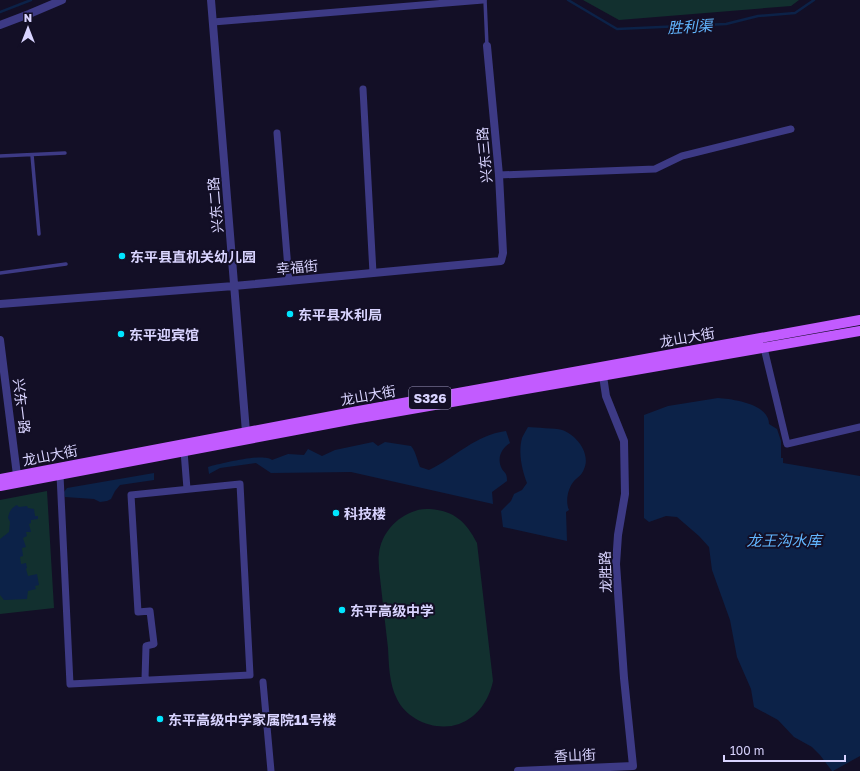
<svg xmlns="http://www.w3.org/2000/svg" width="860" height="771" font-family="'Golos Text','Noto Sans SC',sans-serif">
	<rect width="100%" height="100%" fill="#130f26"/>
	<path fill="#12302f" d="M 583,0 L 799,0 L 791,6 L 619,20 Z
		M 47,491 L 54,608 L 0,614 L 0,500 Z
		M 430,509 C 455,511 466,522 477,543 L 493,681 C 489,700 478,717 459,724 C 436,732 407,720 397,699 C 389,683 389,665 388,648 C 385,622 382,596 379,569 C 379,564 378,559 379,554 C 381,534 396,517 415,511 C 420,509 425,509 430,509 Z"/>
	<path fill="#0c2248" d="M 718,398 C 733,399 769,404 769,424 L 777,429 L 781,441 L 781,458 L 783,458 L 783,463 L 860,476 L 860,756 L 833,771 L 832,771 L 820,755 L 812,747 L 794,737 L 778,720 L 754,707 L 751,689 L 737,657 L 730,620 L 712,570 L 709,547 L 699,536 L 677,517 L 666,516 L 649,522 L 644,518 L 644,415 L 668,406 Z
		M 528,427 C 536,428 555,428 562,430 C 577,435 591,454 584,469 C 582,475 578,477 574,481 C 568,488 565,501 569,510 L 566,512 L 567,541 L 503,527 L 501,511 L 511,501 L 514,494 L 522,490 L 527,483 C 522,470 518,453 522,438 C 524,434 526,430 528,427 Z
		M 506,431 L 510,443 C 502,448 497,457 501,467 C 504,474 507,471 507,481 L 492,492 L 493,504 L 351,472 L 271,473 L 256,463 L 220,468 L 209,474 L 208,467 C 219,464 256,455 267,458 C 269,458 271,459 272,460 L 288,454 L 304,455 L 308,449 L 322,456 L 335,450 L 373,442 L 378,446 L 385,442 L 411,446 C 416,452 417,460 420,467 L 429,470 C 456,457 475,435 506,431 Z
		M 154,473 L 154,480 L 120,485 L 115,491 L 111,499 L 107,501 L 100,502 L 94,499 L 65,497 L 64,492 L 67,488 Z
		M 17,505 L 19,507 L 27,506 L 28,508 L 34,509 L 35,516 L 38,516 L 38,519 L 31,520 L 31,523 L 29,524 L 31,532 L 26,532 L 27,536 L 23,538 L 26,547 L 22,548 L 23,556 L 20,557 L 21,564 L 26,563 L 27,568 L 26,569 L 28,576 L 37,574 L 39,585 L 35,586 L 36,589 L 28,591 L 27,599 L 4,600 L 0,595 L 0,539 L 9,532 L 10,522 L 8,518 C 9,512 11,508 17,505 Z"/>
	<g fill="none" stroke-linecap="round" stroke-linejoin="round">
		<path stroke="#0c2248" stroke-width="2.5" d="M 568,0 L 617,29 L 726,24 L 758,16 L 795,13 L 814,0
			M 0,12 L 31,0"/>
		<path stroke="#3d3a85" stroke-width="3.5" d="M 485,0 L 487,46
			M 32,155 L 39,234
			M 0,156 L 65,153
			M 0,273 L 66,264"/>
		<path stroke="#3d3a85" stroke-width="7" d="M 213,22 L 483,0
			M 363,89 L 373,273
			M 277,133 L 289,281
			M 499,175 L 655,169 L 682,156 L 791,129
			M 764,348 L 787,444 L 860,427
			M 184,451 L 187,489
			M 60,475 L 70,684 L 250,675 L 240,484 L 131,495 L 138,612 L 150,611 L 154,644 L 146,646 L 145,679
			M 263,682 L 271,771"/>
		<path stroke="#3d3a85" stroke-width="8" d="M 211,0 L 246,432
			M 0,25 L 29,14 L 62,0
			M 0,304 L 234,286 L 501,261 L 503,253 L 499,175 L 487,46
			M 0,340 L 17,475
			M 518,771 L 633,766 L 624,678 L 616,564 L 618,535 L 625,494 L 624,441 L 606,396 L 603,376"/>
		<path stroke="#c25bff" stroke-width="10" d="M 0,479 L 353,412 L 860,320
			M 0,486 L 354,419 L 860,331"/>
	</g>
	<g fill="#00e5ff" stroke="#130f26" stroke-width="1.5">
		<circle cx="122" cy="256" r="4"/>
		<circle cx="290" cy="314" r="4"/>
		<circle cx="121" cy="334" r="4"/>
		<circle cx="336" cy="513" r="4"/>
		<circle cx="342" cy="610" r="4"/>
		<circle cx="160" cy="719" r="4"/>
	</g>
	<g text-anchor="middle" dominant-baseline="central" stroke-width="4" stroke-linejoin="round" paint-order="stroke">
		<rect fill="#130f26" stroke="#9e99be" stroke-width="1" x="409" y="387" width="42" height="22" rx="3"/>
		<g font-size="13" font-weight="bold" fill="#d9d4ff">
			<text x="430" y="398">S326</text>
		</g>
		<g font-size="14" fill="#d9d4ff" stroke="#130f26">
			<text transform="translate(484 155) rotate(-95)">兴东三路</text>
			<text transform="translate(215 205) rotate(-95)">兴东二路</text>
			<text transform="translate(297 267) rotate(-5)">幸福街</text>
			<text transform="translate(687 337) rotate(-10)">龙山大街</text>
			<text transform="translate(368 395) rotate(-10)">龙山大街</text>
			<text transform="translate(22 406) rotate(83)">兴东一路</text>
			<text transform="translate(50 455) rotate(-11)">龙山大街</text>
			<text transform="translate(605 572) rotate(-92)">龙胜路</text>
			<text transform="translate(575 755) rotate(-3)">香山街</text>
		</g>
		<g font-size="14" font-weight="bold" fill="#d9d4ff" stroke="#130f26" text-anchor="start">
			<text x="130" y="256">东平县直机关幼儿园</text>
			<text x="298" y="314">东平县水利局</text>
			<text x="129" y="334">东平迎宾馆</text>
			<text x="344" y="513">科技楼</text>
			<text x="350" y="610">东平高级中学</text>
			<text x="168" y="719">东平高级中学家属院11号楼</text>
		</g>
		<g font-size="15" font-style="italic" fill="#62b6ff" stroke="#130f26">
			<text transform="translate(690 26) rotate(-3)">胜利渠</text>
			<text x="784" y="540">龙王沟水库</text>
		</g>
	</g>
	<g transform="translate(28 28)" stroke="#130f26" stroke-width="3" paint-order="stroke">
	<path d="M0-3L7 15L0 10L-7 15Z" fill="#d9d4ff"/>
	<text y="-6" font-size="11" font-weight="bold" text-anchor="middle" fill="#d9d4ff">N</text>
	</g>
	<path d="M724 755v6h121v-6" fill="none" stroke="#d9d4ff" stroke-width="2"/>
	<text x="730" y="755" font-size="12" fill="#d9d4ff" stroke="#130f26" stroke-width="3" paint-order="stroke">100 m</text>
</svg>
